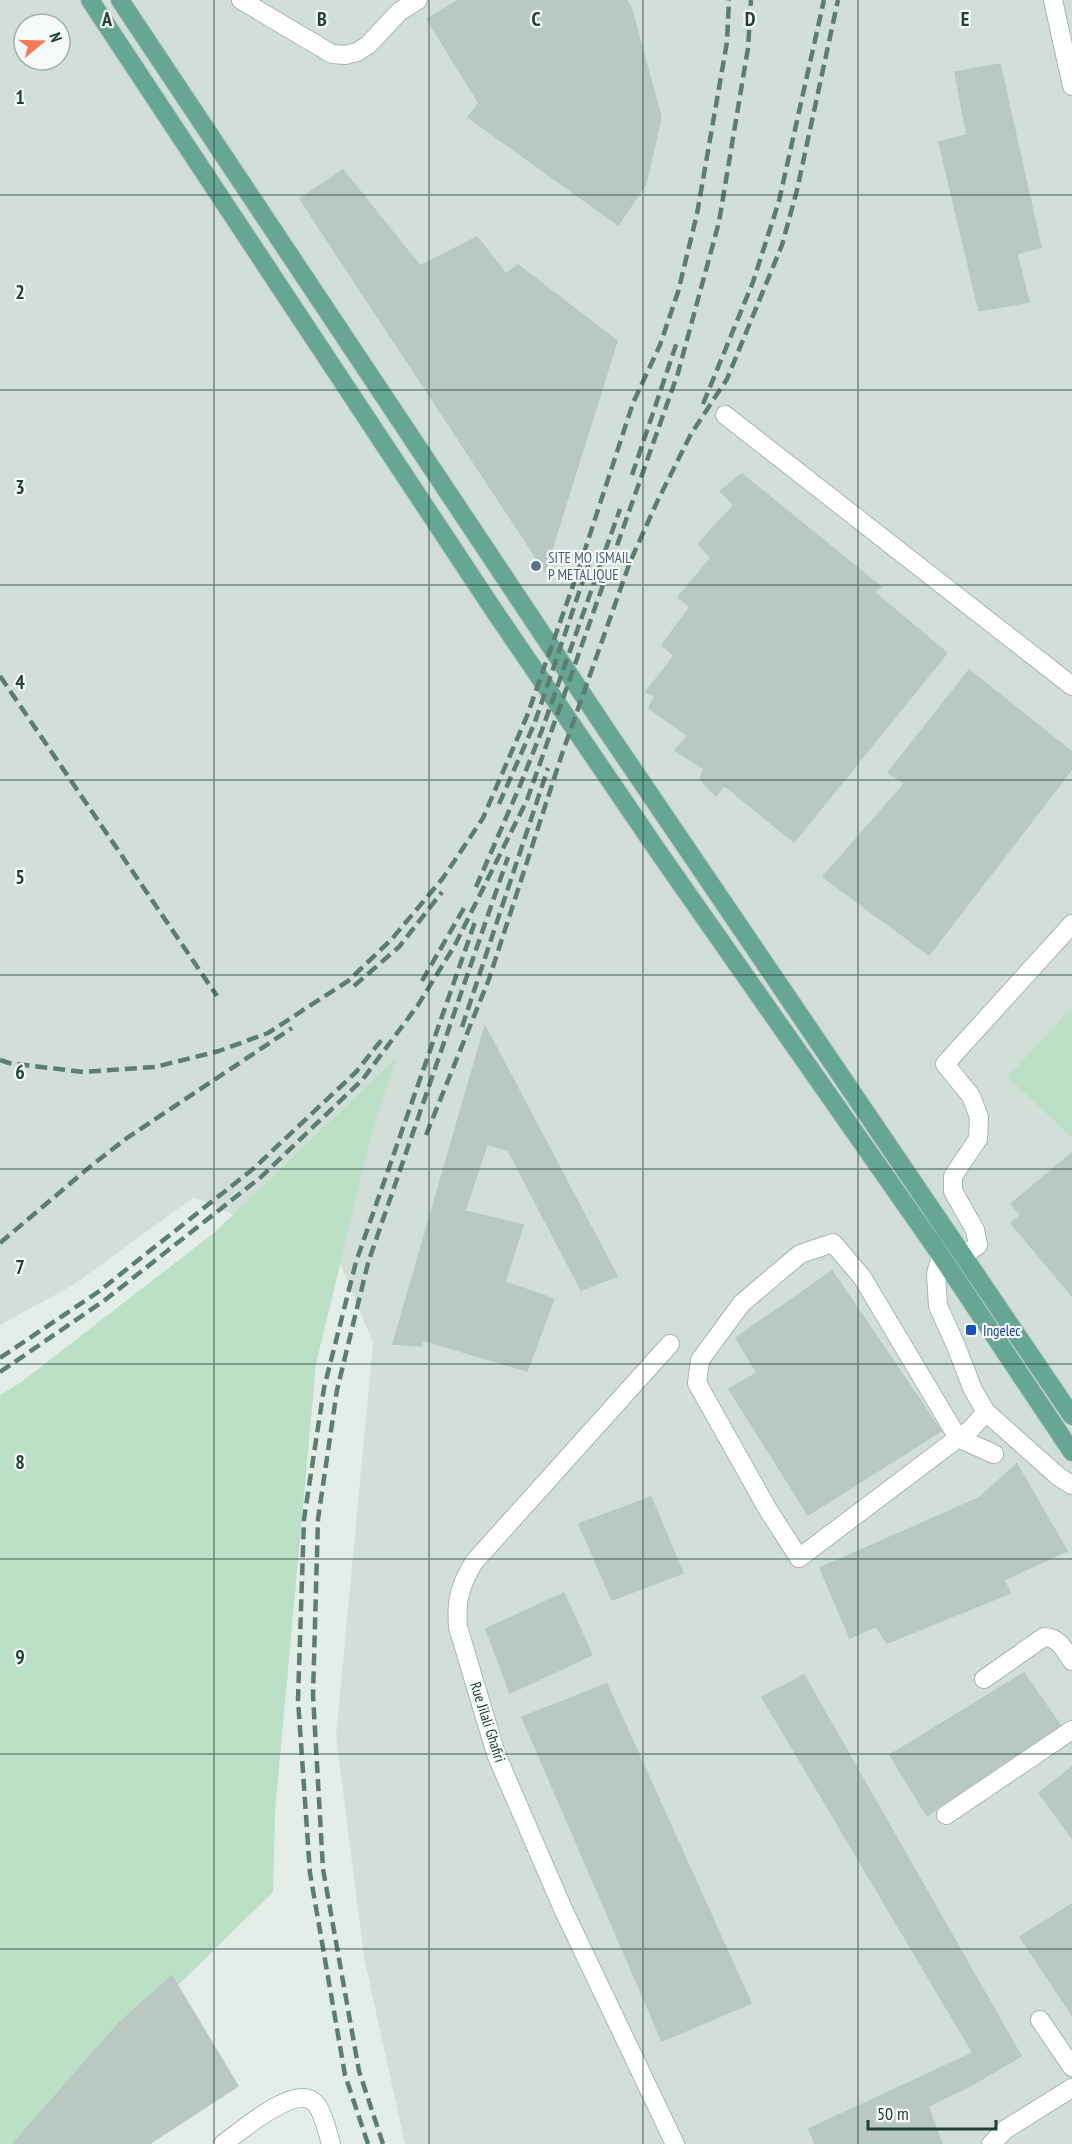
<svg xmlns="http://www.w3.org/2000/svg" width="1072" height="2144" font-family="'PT Sans Narrow',sans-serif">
	<rect width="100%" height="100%" fill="#e4eee9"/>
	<path fill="#d2ded8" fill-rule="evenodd" d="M 0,0 L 1072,0 L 1072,2144 L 405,2144 L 364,1957 L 336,1736 L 373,1343 L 340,1263 L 194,1197 L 73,1285 L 0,1325 ZM 24,24 L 60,24 L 60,60 L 24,60 Z"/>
	<path fill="#bce0c5" d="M 1072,1007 L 1072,1138 L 1008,1077 Z
		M 396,1058 L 373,1128 L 316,1364 L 275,1812 L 273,1892 L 16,2144 L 0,2144 L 0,1395 L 20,1383 L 215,1232 Z"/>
	<path fill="#b9c9c2" stroke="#b6c9c0" stroke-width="1.5" d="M 459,0 L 626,0 L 631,7 L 661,117 L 646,184 L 618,225 L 468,117 L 479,103 L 427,19 Z
		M 1000,64 L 1041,247 L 1017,254 L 1029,302 L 979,311 L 939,142 L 967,135 L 955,72 Z
		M 343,170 L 420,266 L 477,237 L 506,274 L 518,265 L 617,341 L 545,571 L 300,199 Z
		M 742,474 L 881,587 L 874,592 L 947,653 L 794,842 L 724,785 L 716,796 L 700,779 L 704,769 L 675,750 L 688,736 L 649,708 L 655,696 L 646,692 L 674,656 L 662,645 L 690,607 L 678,597 L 711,558 L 698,544 L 734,505 L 720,491 Z
		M 969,670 L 1072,752 L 1072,769 L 929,955 L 823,877 L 905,783 L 888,773 Z
		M 485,1026 L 617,1276 L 581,1290 L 508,1150 L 487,1144 L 465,1211 L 523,1225 L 505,1282 L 554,1299 L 527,1371 L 423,1340 L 421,1346 L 393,1344 Z
		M 1072,1153 L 1072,1296 L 1011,1223 L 1021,1215 L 1011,1204 Z
		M 832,1271 L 941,1431 L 808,1515 L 729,1389 L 757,1373 L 736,1338 Z
		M 1017,1464 L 1067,1551 L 1004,1580 L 1010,1593 L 887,1643 L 876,1626 L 850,1638 L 820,1568 L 979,1498 Z
		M 651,1497 L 683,1573 L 612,1600 L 579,1524 Z
		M 564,1593 L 592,1655 L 510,1693 L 486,1629 Z
		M 1024,1673 L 1060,1725 L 940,1806 L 927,1816 L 890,1755 Z
		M 804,1675 L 1021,2056 L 970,2086 L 928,2106 L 942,2144 L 815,2144 L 809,2129 L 973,2053 L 762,1697 Z
		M 607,1684 L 751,2003 L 662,2041 L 522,1717 Z
		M 1072,1767 L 1072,1838 L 1039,1793 Z
		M 1072,1904 L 1072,2015 L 1020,1937 Z
		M 172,1976 L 238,2086 L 149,2144 L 13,2144 L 119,2023 Z"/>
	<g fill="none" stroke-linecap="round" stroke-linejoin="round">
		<defs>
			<path id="minor" d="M 241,0 L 332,54 L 345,55 L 357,52 L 368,45 L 400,11 L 418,0
				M 1053,0 L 1072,86
				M 725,415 L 1072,686
				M 964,1255 L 978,1245 L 975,1230 L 953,1191 L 953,1176 L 978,1139 L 979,1117 L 971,1096 L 945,1064 L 1072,924
				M 941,1256 L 936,1274 L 938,1306 L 956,1346 L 973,1390 L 986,1412 L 1059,1477 L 1072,1485
				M 670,1344 L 474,1562 C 460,1586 456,1599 458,1627 L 496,1754 L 563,1909 L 675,2144
				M 986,1412 L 970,1430 L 958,1438 L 799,1558 L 767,1508 L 697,1383 L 700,1360 L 742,1303 L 800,1254 L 833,1243 L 862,1277 L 958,1438 L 994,1454
				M 984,1679 L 1044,1637 C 1059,1637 1064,1650 1072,1661
				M 946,1815 L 1072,1730
				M 1040,2020 L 1072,2067
				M 223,2144 C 240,2132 297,2081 316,2104 C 323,2112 328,2134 331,2144
				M 991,2144 L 1006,2129 L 1072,2088"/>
			<path id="major" d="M 90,0 L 493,609 L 662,857 L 933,1244 L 1072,1452
				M 120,0 L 607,731 L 1072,1416"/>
		</defs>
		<use href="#minor" stroke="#a6b7b0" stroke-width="20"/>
		<use href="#major" stroke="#c1cac7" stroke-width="20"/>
		<use href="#minor" stroke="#fff" stroke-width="18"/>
		<use href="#major" stroke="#66a694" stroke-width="18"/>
		<path stroke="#5d7d73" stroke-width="4.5" stroke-dasharray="12 6" stroke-linecap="butt" d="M 703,404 L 753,282 L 779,201 L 824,0
			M 632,475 L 678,339
			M 0,676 L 217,996
			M 499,804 L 535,722 L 591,557
			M 476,887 L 519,788 L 542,730 L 620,509
			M 422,981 L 464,908
			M 354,986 L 399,947 L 442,892
			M 462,1027 L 548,768
			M 0,1060 L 9,1063 L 83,1072 L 155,1067 L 219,1051 L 268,1033 L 348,981 L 391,940 L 443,878 L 483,818 L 527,716 L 576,577 L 633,403 L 660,345 L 678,292 L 697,214 L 727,42 L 729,0
			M 426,1135 L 489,979 L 562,754 L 630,562 L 657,502 L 691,434 L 727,379 L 782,245 L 797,190 L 838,0
			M 0,1243 L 92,1165 L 127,1138 L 292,1028
			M 0,1358 L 98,1292 L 253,1169 L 356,1072 L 383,1038
			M 0,1372 L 105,1300 L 261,1177 L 363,1079 L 418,1005 L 455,945 L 527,800 L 678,373 L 719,222 L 748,48 L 751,0
			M 368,2144 L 345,2075 L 310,1873 L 298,1700 L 304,1519 L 324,1388 L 356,1262 L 475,922
			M 383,2144 L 359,2071 L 323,1869 L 313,1695 L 318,1519 L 337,1390 L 368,1263 L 508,857"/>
	</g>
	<path fill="none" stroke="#224138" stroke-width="1.5" stroke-opacity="0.55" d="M 214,0 L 214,2144M 429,0 L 429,2144M 643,0 L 643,2144M 858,0 L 858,2144M 0,195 L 1072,195M 0,390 L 1072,390M 0,585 L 1072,585M 0,780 L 1072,780M 0,975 L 1072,975M 0,1169 L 1072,1169M 0,1364 L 1072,1364M 0,1559 L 1072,1559M 0,1754 L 1072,1754M 0,1949 L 1072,1949"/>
	<circle fill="#5c6f8a" stroke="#f5faf8" stroke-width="2" cx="536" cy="566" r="6"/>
	<rect fill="#1a4fb4" stroke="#f5faf8" stroke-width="2" x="965" y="1324" width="12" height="12" rx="3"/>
	<g text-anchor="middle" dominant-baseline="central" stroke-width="4.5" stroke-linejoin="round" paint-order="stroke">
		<g font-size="15" fill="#4e5e75" stroke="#f5faf8" text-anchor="start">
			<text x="548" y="557">SITE MO ISMAIL<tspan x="548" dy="17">P METALIQUE</tspan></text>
		</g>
		<g font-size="15" fill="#164399" stroke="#f5faf8" text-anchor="start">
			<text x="983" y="1330">Ingelec</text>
		</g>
		<g font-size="15" fill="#224138" stroke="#f5faf8">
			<text transform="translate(488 1722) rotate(72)">Rue Jilali Ghafiri</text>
		</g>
	</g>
	<g font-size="20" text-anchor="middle" font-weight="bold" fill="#224138" stroke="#f5faf8" stroke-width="4.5" stroke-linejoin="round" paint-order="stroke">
		<text x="107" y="26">A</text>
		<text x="322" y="26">B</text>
		<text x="536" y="26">C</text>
		<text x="750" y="26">D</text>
		<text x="965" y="26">E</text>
		<text x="20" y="104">1</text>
		<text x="20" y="299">2</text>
		<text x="20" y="494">3</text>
		<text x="20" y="689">4</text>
		<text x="20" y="884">5</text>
		<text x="20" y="1079">6</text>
		<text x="20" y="1274">7</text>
		<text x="20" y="1469">8</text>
		<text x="20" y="1664">9</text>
	</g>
	<g transform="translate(42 42) rotate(71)"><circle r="28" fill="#f5faf8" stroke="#a1b0ab" stroke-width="1.5"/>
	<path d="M0-4.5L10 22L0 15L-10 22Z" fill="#f97a58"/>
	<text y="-9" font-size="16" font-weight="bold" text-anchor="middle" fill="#224138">N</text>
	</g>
	<path d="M868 2120v9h128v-9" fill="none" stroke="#224138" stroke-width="3"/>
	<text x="877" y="2120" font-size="18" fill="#224138" stroke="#f5faf8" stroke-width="4.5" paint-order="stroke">50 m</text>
</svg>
